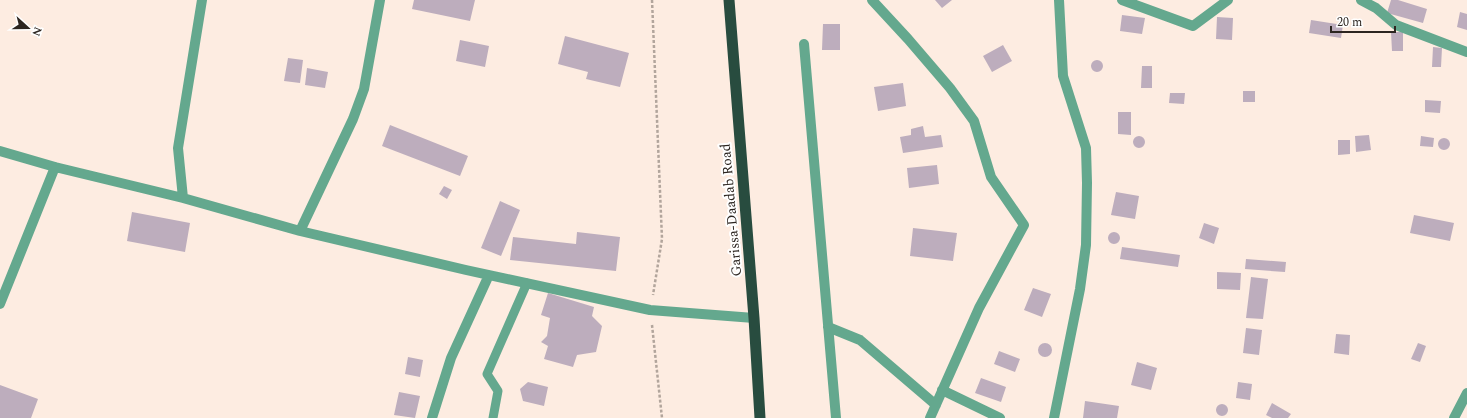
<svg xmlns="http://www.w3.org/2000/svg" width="1467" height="418" font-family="Spectral,serif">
	<rect width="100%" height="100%" fill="#fdece1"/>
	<path fill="#bdadbd" d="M 414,0 L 475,0 L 470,21 L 412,9 Z
		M 935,0 L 952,0 L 942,8 Z
		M 1391,0 L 1398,0 L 1427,9 L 1423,23 L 1387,13 Z
		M 1460,12 L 1467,14 L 1467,30 L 1457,27 Z
		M 1122,15 L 1145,18 L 1142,34 L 1120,31 Z
		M 1217,17 L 1233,18 L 1232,40 L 1216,39 Z
		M 1311,20 L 1343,25 L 1341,38 L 1309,33 Z
		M 823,24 L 840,24 L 840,50 L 822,50 Z
		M 1391,32 L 1403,32 L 1403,51 L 1392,51 Z
		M 565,36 L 629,53 L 620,87 L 586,79 L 588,72 L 558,64 Z
		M 460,40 L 489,46 L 485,67 L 456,61 Z
		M 1003,45 L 1012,61 L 992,72 L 983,56 Z
		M 1433,47 L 1442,48 L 1441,67 L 1432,67 Z
		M 288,58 L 303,60 L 300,83 L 284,81 Z
		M1091 66a6 6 0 1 1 12 0a6 6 0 1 1-12 0Z
		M 1142,66 L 1152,66 L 1152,88 L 1141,88 Z
		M 307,68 L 328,72 L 325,88 L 305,85 Z
		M 903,83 L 906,106 L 878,111 L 874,87 Z
		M 1243,91 L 1255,91 L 1255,102 L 1243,102 Z
		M 1170,93 L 1185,93 L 1184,104 L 1169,103 Z
		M 1425,100 L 1441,101 L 1440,113 L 1425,112 Z
		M 1118,112 L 1131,112 L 1131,135 L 1118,134 Z
		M 390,125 L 468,156 L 460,176 L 382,146 Z
		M 923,126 L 925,137 L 941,135 L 943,147 L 903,153 L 900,137 L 911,135 L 911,129 Z
		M 1369,135 L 1371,150 L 1356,152 L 1355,136 Z
		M1133 142a6 6 0 1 1 12 0a6 6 0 1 1-12 0Z
		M 1421,136 L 1434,138 L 1433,147 L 1420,146 Z
		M1438 144a6 6 0 1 1 12 0a6 6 0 1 1-12 0Z
		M 1338,140 L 1350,140 L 1350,154 L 1338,155 Z
		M 937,165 L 939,184 L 909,188 L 907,168 Z
		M 444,186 L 452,190 L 447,199 L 439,194 Z
		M 1116,192 L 1139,196 L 1135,219 L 1111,215 Z
		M 500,201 L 520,210 L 501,256 L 481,248 Z
		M 132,212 L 190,223 L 185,252 L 127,241 Z
		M 1414,215 L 1454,223 L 1450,241 L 1410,233 Z
		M 1204,223 L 1219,228 L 1214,244 L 1199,238 Z
		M 913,228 L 957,233 L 953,261 L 910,256 Z
		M1108 238a6 6 0 1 1 12 0a6 6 0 1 1-12 0Z
		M 577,232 L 620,237 L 616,271 L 510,260 L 513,237 L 576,244 Z
		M 1122,247 L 1180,255 L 1178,267 L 1120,259 Z
		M 1246,259 L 1286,262 L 1285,272 L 1245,269 Z
		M 1217,272 L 1241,273 L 1240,290 L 1217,289 Z
		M 1251,277 L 1268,279 L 1263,319 L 1246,318 Z
		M 1033,288 L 1051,294 L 1042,317 L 1024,310 Z
		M 548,293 L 594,307 L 592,316 L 602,326 L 596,352 L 577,355 L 573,367 L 544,359 L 548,346 L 541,342 L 547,336 L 550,318 L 541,315 Z
		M 1246,328 L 1262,330 L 1259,355 L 1243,353 Z
		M 1336,334 L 1350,335 L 1349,355 L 1334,353 Z
		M1038 350a7 7 0 1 1 14 0a7 7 0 1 1-14 0Z
		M 1418,343 L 1426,346 L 1420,362 L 1411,359 Z
		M 999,351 L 1020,359 L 1015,372 L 994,364 Z
		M 408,357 L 423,360 L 420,377 L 405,374 Z
		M 1137,362 L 1157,368 L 1151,390 L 1131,385 Z
		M 981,378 L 1006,387 L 1001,402 L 975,393 Z
		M 528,382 L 548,387 L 544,406 L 523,401 L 520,389 Z
		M 1238,382 L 1252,384 L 1250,400 L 1236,398 Z
		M 0,385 L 38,399 L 31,418 L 0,418 Z
		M 399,392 L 420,396 L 415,418 L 394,415 Z
		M 1085,401 L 1119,406 L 1117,418 L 1083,418 Z
		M 1272,403 L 1291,414 L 1288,418 L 1272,418 L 1266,415 Z
		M1216 410a6 6 0 1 1 12 0a6 6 0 1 1-12 0Z"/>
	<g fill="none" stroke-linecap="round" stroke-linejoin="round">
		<path stroke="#b2a59c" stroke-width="2.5" stroke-dasharray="3 2" stroke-linecap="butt" d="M 652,0 L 662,239 L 653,295
			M 652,325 L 662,418"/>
		<path stroke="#64a88e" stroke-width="9" d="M 493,418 L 498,391 L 487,374 L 527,283"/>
		<path stroke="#64a88e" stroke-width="10" d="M 872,0 L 908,39 L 950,88 L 974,121 L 991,177 L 1024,225 L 979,308 L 930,418
			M 1122,0 L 1193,26 L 1228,0
			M 1361,0 L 1376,8 L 1396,25 L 1467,52
			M 804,44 L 836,418
			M 0,151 L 55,167 L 183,198 L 300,231 L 466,270 L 650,310 L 754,318
			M 183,198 L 178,148 L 202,0
			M 300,231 L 353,119 L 364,89 L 380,0
			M 0,304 L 55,167
			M 828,327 L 860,340 L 936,405
			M 942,390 L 1000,418
			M 432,418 L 451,358 L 489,275
			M 1054,418 L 1080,289 L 1086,245 L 1087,183 L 1086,148 L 1063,76 L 1059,0
			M 1454,418 L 1467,393"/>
		<path stroke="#284c3f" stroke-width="11" d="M 729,0 L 754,318 L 760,418"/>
	</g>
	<g text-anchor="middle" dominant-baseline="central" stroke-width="4" stroke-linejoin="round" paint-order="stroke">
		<g font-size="14" fill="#2c2520" stroke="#fff">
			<text transform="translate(731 210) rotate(-95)">Garissa-Daadab Road</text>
		</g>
	</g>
	<g transform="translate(28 28) rotate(111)" stroke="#ffffff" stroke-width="3" paint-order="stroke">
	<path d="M0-3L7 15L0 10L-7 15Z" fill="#2c2520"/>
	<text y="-6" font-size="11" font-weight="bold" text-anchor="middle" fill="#2c2520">N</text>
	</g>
	<path d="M1331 26v6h64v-6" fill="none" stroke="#2c2520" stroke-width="2"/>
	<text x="1337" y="26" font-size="12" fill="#2c2520" stroke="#ffffff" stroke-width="3" paint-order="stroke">20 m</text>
</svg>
